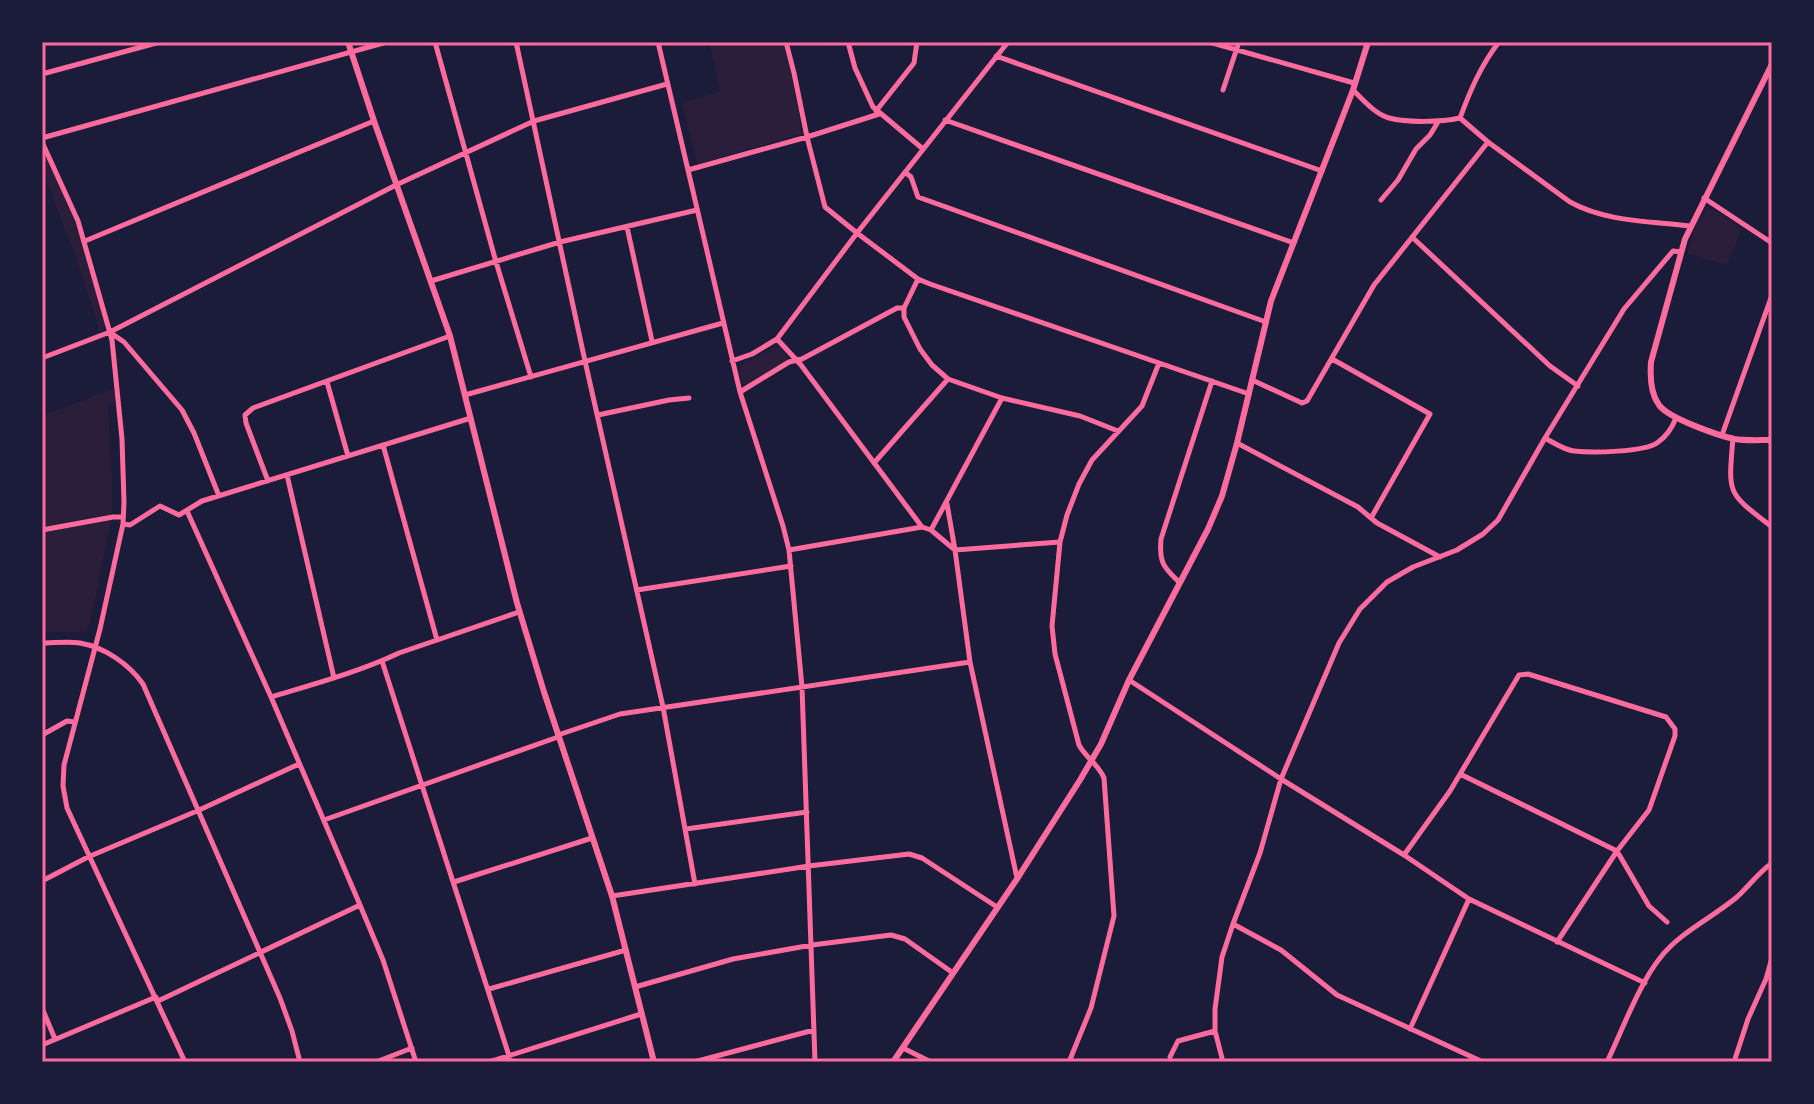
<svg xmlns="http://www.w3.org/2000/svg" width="1814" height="1104" font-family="'Archivo Narrow',sans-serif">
	<rect width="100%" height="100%" fill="#1b1b3a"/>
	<path fill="#2a1e3b" d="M 723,42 L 783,42 L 791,73 L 802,134 L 697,164 L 682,102 L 720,92 L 710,45 Z
		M 42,146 L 83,242 L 106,325 L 102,331 L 97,331 L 99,326 L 73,250 L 42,169 Z
		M 1707,208 L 1722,214 L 1741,230 L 1727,265 L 1687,254 L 1695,227 Z
		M 776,345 L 780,347 L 786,355 L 786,362 L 749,384 L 743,384 L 739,372 L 741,365 L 761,355 Z
		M 115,388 L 116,401 L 108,406 L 112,477 L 112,515 L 90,623 L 86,632 L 42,632 L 42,416 Z"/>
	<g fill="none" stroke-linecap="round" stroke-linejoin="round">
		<path stroke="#ff6b9d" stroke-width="5" d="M 435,42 L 496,262 L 531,377
			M 516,42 L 585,361 L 663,707 L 695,884
			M 658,42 L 740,392 L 783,526 L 789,550 L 802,687 L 815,1062
			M 786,42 L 794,73 L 807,137 L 825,207 L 857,233 L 918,279 L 930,284 L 1249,394
			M 848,42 L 855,68 L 873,107 L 923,149
			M 1209,42 L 1354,83
			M 996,56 L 1322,171
			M 42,74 L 160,42
			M 1223,90 L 1239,42
			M 1353,90 C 1363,100 1375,114 1389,118 C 1408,123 1441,122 1460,118
			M 876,111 L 914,63 L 917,42
			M 1460,118 L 1488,142 L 1570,202 C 1606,222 1650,221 1690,226
			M 1460,118 C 1470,91 1481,65 1499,42
			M 945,120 L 1294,243
			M 42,138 L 387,42
			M 42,142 L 78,221 L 112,340 L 122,439 L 124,502 L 123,524 L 100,629 L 64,765 L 63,786 L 67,808 L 185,1062
			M 688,170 L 807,137 L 879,114
			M 905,172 L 911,177 L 918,197 L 1266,322
			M 1704,198 L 1772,243
			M 1381,200 L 1398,180 L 1416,149 L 1430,135 L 1438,122
			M 627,227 L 652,341
			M 1412,237 L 1550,366 L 1578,386
			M 85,241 L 374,121
			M 431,281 L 560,242 L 697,210
			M 904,308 L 904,317 L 920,349 L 932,365 L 948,379 L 1002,398 L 1080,416 L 1118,431
			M 111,333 L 124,342 L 182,410 L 194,433 L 219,496
			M 777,339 L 801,365 L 922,527
			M 42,358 L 110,332 L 396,185 L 534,121 L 667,84
			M 1332,359 L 1430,414 L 1371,518
			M 732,361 L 752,354 L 777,339 L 857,233 L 1008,42
			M 1252,380 L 1302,403 L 1307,401 L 1374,285 L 1488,142
			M 327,382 L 348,456
			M 740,392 L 789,362 L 802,359 L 897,308 L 904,308 L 918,279
			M 465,395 L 723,323
			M 598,415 L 669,400 L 689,398
			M 1722,435 L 1772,295
			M 1545,438 C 1554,443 1564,450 1574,451 C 1592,453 1644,452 1657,443 C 1666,437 1672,428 1676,418
			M 1733,438 C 1728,496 1727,492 1772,527
			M 1237,443 L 1358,507 L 1377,523 L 1440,557
			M 383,445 L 437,640
			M 874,463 L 948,379
			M 287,475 L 334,678
			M 268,481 L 246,423 L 245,415 L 253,408 L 450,336
			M 947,504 L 955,550 L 970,662 L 1017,878
			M 187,511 L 271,697 L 360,905 L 383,960 L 416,1062
			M 123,524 L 130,525 L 160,506 L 179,515 L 202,501 L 471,418
			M 42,530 L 113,517 L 123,517
			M 931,530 L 1002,398
			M 789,550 L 922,527 L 931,530 L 955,550 L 1060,542
			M 1179,582 C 1163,567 1159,562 1161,539 L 1212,381
			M 637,590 L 791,566
			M 42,643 C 54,643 68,641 80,643 C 104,647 129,664 143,684 L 280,998 L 292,1031 L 300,1062
			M 382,661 L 511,1062
			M 1129,680 L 1281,779 L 1404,855 L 1469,899 L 1645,983
			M 271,697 C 314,684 359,672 399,653 L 519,612
			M 42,735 L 67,721 L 74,722
			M 558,735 L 620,714 L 970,662
			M 1460,774 L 1617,851 L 1649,906 L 1667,922
			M 324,820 L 558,737
			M 686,829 L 807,812
			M 1404,855 L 1450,791 L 1519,675 L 1528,674 L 1666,717 L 1675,729 L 1675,736 L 1649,810 L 1617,851 L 1557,942
			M 42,881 L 88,857 L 197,811 L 299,764
			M 454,882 L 592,838
			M 612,896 L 809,866 L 909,854 L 922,858 L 997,907
			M 1233,924 L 1281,950 L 1337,995 L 1483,1062
			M 635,987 L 733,959 L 812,945 L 891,935 L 905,939 L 953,973
			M 489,989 L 626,950
			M 158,1001 L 360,905
			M 42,1008 L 55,1039
			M 1410,1029 L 1469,899
			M 42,1045 L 156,997
			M 903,1048 L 931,1062
			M 1170,1057 L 1178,1041 L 1215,1031
			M 376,1062 L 412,1048
			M 489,1062 L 641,1014
			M 694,1062 L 814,1030
			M 1069,1062 L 1091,1008 L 1114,916 L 1104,778 C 1099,765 1086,758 1079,745 L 1055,654 L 1052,626 L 1060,542 L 1067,515 L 1079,484 L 1092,460 L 1142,406 L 1159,363
			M 1223,1062 L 1215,1031 L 1215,1009 L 1222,957 L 1233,924 L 1260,853 L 1281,779 L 1339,643 L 1360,609 L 1387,582 L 1413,567 L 1457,550 L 1483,534 L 1498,520 L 1545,438 L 1624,309 L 1673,251 L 1681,252
			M 1607,1062 C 1622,1031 1639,984 1660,958 C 1680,932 1712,918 1737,897 C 1749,886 1758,873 1772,863
			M 1734,1062 L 1748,1019 L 1766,979 L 1772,958"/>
		<path stroke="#ff6b9d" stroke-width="6" d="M 348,42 L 374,121 L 450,336 L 517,603 L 544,692 L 612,896 L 654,1062
			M 1772,64 L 1685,239 L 1651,362 C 1650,376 1650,393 1659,405 C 1668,418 1717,435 1734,439 C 1746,441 1760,440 1772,440
			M 893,1062 L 1017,879 L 1080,780 L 1101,744 L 1129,680 L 1208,529 L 1222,496 L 1237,443 L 1271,301 L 1353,90 L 1368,42"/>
	</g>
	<rect width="1814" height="1104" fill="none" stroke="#1b1b3a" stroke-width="88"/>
	<rect x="44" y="44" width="1726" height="1016" fill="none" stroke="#ff6b9d" stroke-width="3"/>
</svg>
